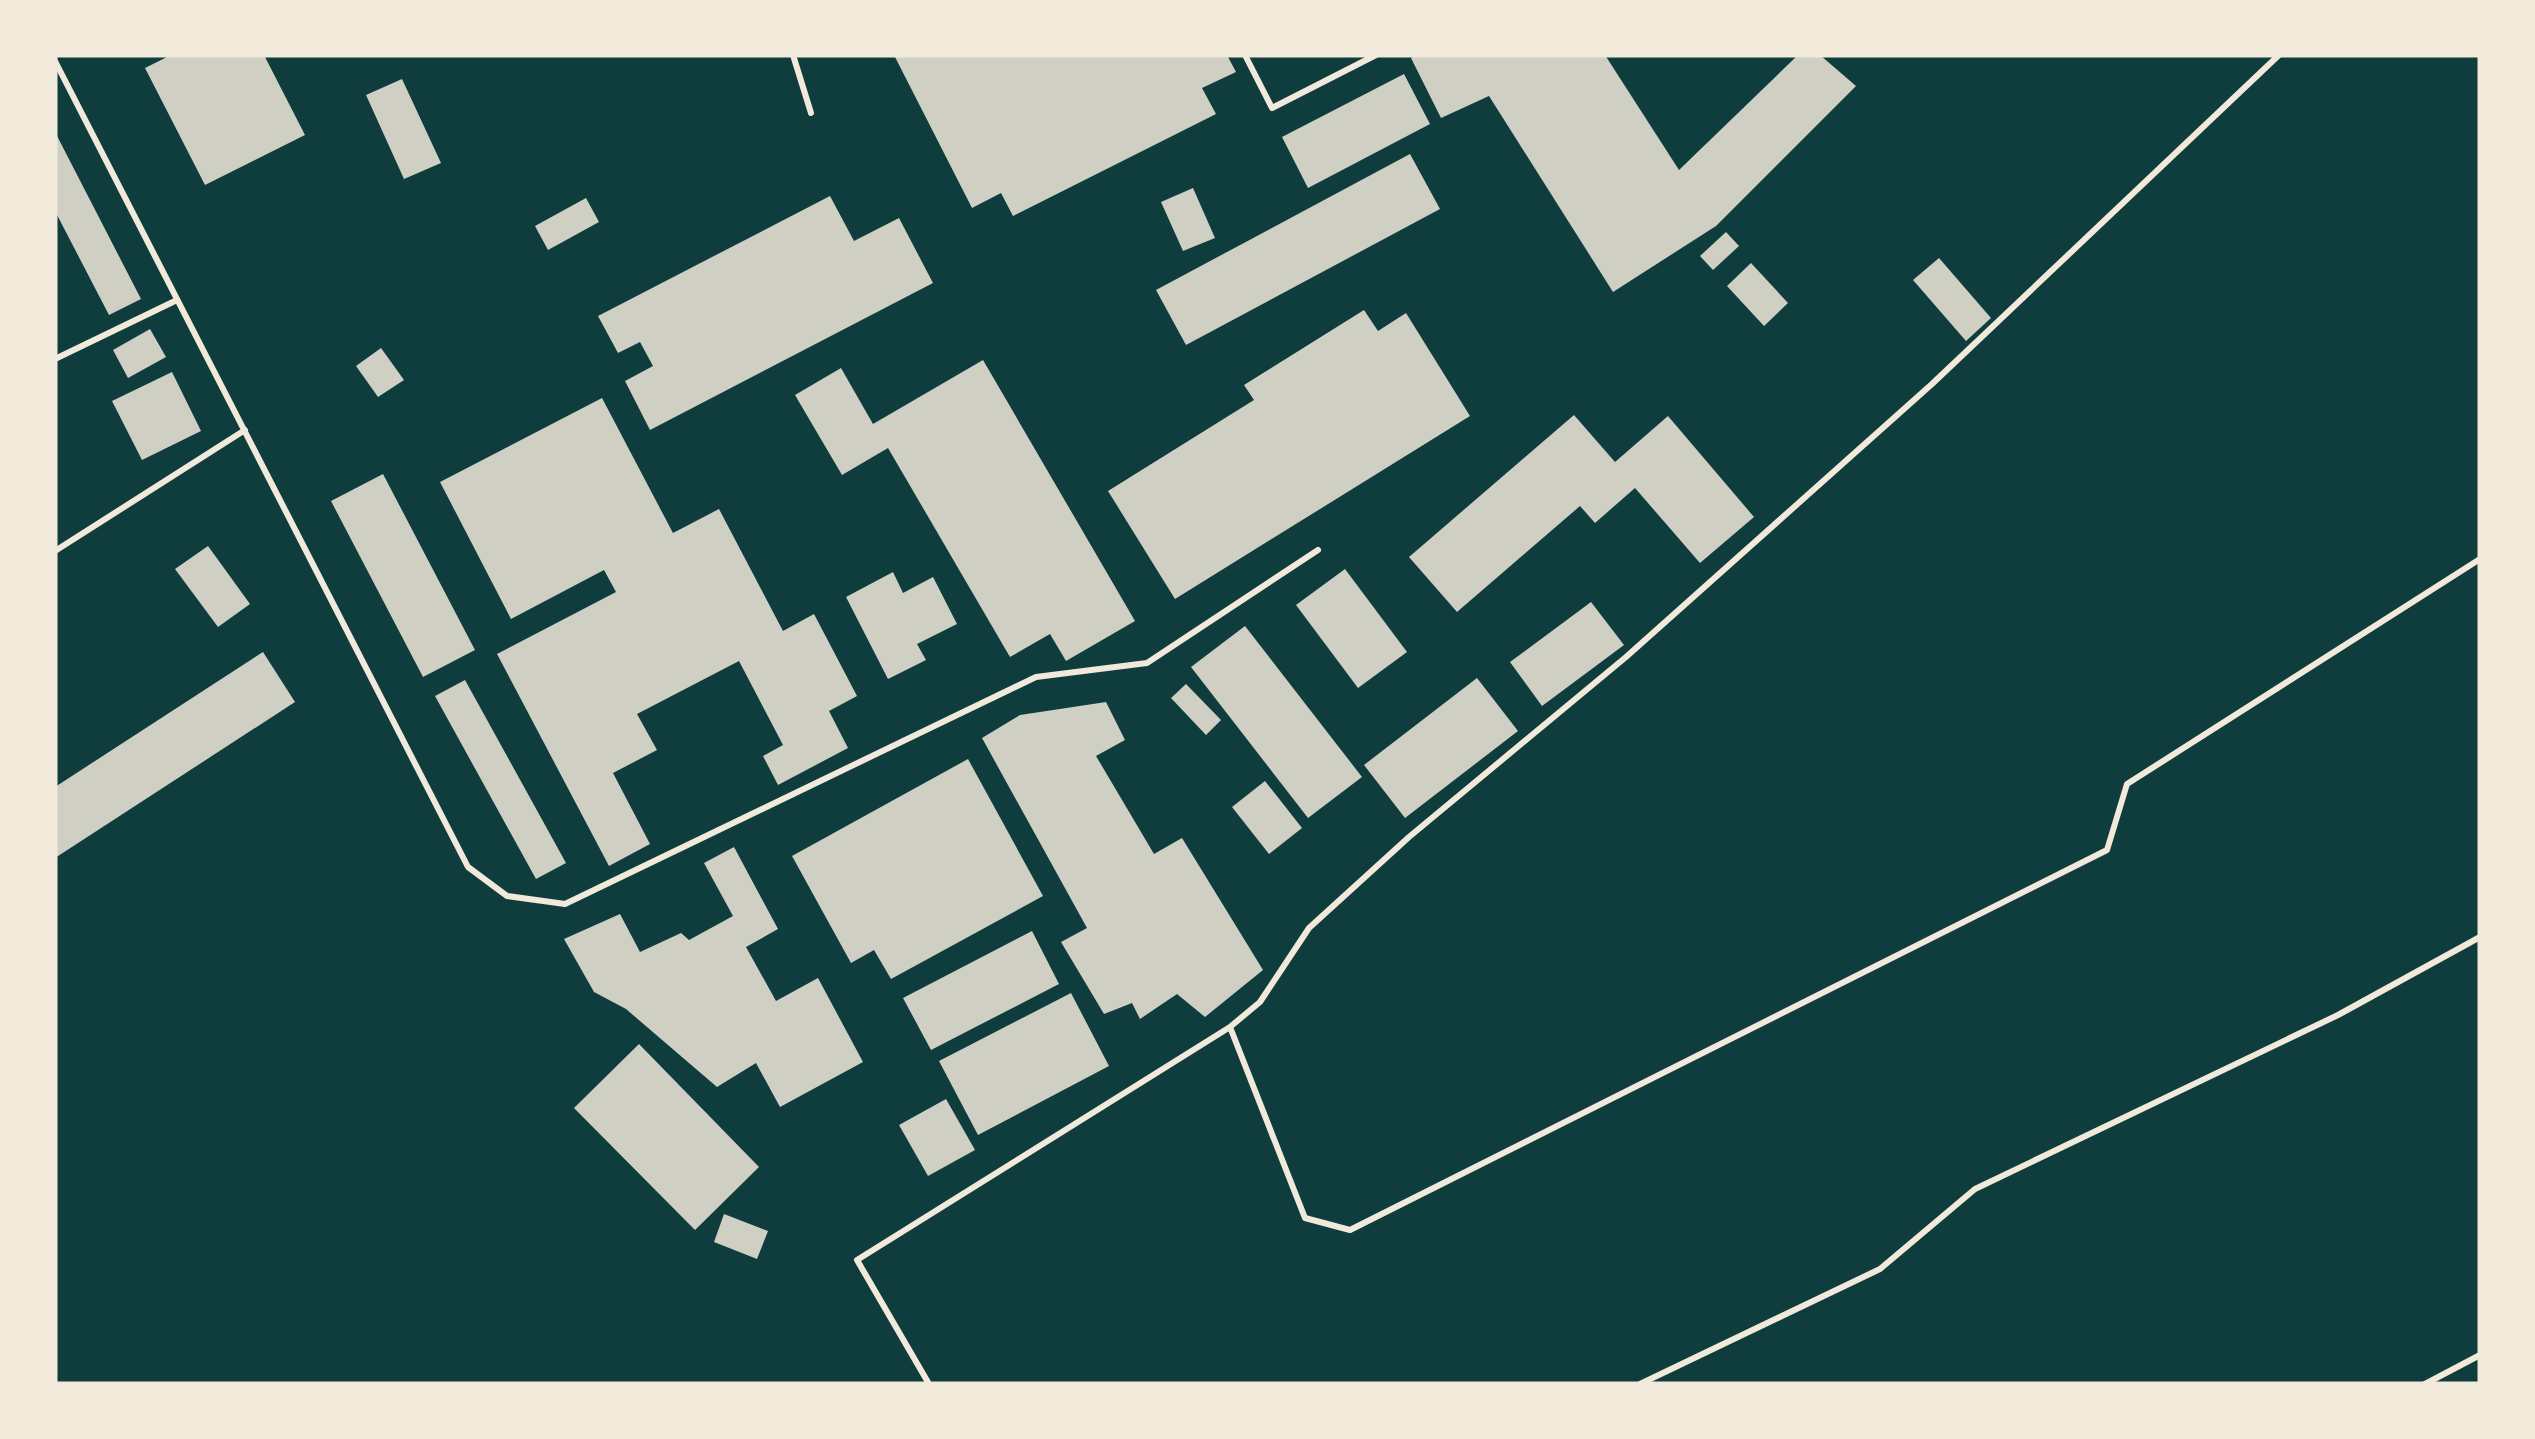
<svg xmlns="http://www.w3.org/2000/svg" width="2535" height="1439" font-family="'Exo 2',sans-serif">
	<rect width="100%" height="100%" fill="#0f3d3e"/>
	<path fill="#cfcfc3" d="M 171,55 L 264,55 L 305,135 L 205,185 L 145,68 Z
		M 894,55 L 1227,55 L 1236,72 L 1202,88 L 1216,114 L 1013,216 L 1001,193 L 972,208 Z
		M 1417,55 L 1605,55 L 1679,170 L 1798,55 L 1820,55 L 1856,86 L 1716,226 L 1613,292 L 1489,96 L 1441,118 L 1411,58 Z
		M 1404,74 L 1430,124 L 1308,188 L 1282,137 Z
		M 402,79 L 441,163 L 404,179 L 366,95 Z
		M 55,132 L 141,299 L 109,315 L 55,211 Z
		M 1410,154 L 1440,209 L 1186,345 L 1156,290 Z
		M 1193,188 L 1215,238 L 1183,251 L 1161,202 Z
		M 830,196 L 854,241 L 899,218 L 933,283 L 650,430 L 625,381 L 653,366 L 640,342 L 618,353 L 598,316 Z
		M 586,198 L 599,222 L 548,250 L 535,226 Z
		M 1726,232 L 1739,246 L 1713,270 L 1700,256 Z
		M 1939,258 L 1991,318 L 1966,341 L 1913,280 Z
		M 1751,263 L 1788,303 L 1764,326 L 1727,286 Z
		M 1364,310 L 1378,331 L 1406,313 L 1470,416 L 1175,599 L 1108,491 L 1254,400 L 1244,385 Z
		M 150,329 L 166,357 L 128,378 L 113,350 Z
		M 381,348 L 404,380 L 378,397 L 356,366 Z
		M 983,360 L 1135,621 L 1066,661 L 1050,634 L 1010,657 L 888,448 L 842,475 L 795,395 L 841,368 L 873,424 Z
		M 172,372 L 201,431 L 142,460 L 112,401 Z
		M 602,398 L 673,533 L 719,509 L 783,631 L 814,614 L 857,696 L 829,711 L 848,748 L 778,785 L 763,756 L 783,745 L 739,661 L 637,714 L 657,750 L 613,773 L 650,844 L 609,866 L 497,654 L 616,592 L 604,570 L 511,619 L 440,482 Z
		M 1574,415 L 1615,462 L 1668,416 L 1754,517 L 1700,563 L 1635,488 L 1595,523 L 1580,506 L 1457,612 L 1409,557 Z
		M 383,474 L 475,650 L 423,677 L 331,501 Z
		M 208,546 L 250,604 L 218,627 L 175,569 Z
		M 1345,569 L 1407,652 L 1358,688 L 1296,605 Z
		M 893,572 L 903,593 L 933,577 L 957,624 L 917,644 L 926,660 L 888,679 L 846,597 Z
		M 1591,602 L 1624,645 L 1542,706 L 1510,662 Z
		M 1245,626 L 1362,777 L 1308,818 L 1191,667 Z
		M 263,652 L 295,702 L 55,858 L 55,787 Z
		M 1477,678 L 1518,731 L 1405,818 L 1364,765 Z
		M 465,680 L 566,863 L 536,879 L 435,696 Z
		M 1186,684 L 1221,720 L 1206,735 L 1171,698 Z
		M 1106,702 L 1125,740 L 1096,756 L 1154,854 L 1182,838 L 1263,970 L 1205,1017 L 1177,994 L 1140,1019 L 1132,1003 L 1104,1014 L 1061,942 L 1087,928 L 982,738 L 1020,715 Z
		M 968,759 L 1043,896 L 891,979 L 874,950 L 851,963 L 792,856 Z
		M 1265,781 L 1302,828 L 1269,854 L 1232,807 Z
		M 734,847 L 778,929 L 746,947 L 776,1001 L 818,978 L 863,1062 L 780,1107 L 756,1063 L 717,1087 L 626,1009 L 594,992 L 564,939 L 620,914 L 640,952 L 681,933 L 689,940 L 733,916 L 704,863 Z
		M 1032,931 L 1059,984 L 931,1050 L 903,998 Z
		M 1071,993 L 1109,1066 L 978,1135 L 939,1061 Z
		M 639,1044 L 759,1167 L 695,1230 L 574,1108 Z
		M 946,1099 L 975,1150 L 928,1176 L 899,1125 Z
		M 724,1214 L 768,1231 L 757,1259 L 714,1242 Z"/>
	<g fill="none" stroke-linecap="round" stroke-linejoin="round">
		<path stroke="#f1e9da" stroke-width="6" d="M 793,55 L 811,113
			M 1245,55 L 1272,108 L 1376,55
			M 55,61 L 468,867 L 507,896 L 565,904 L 1036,677 L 1147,663 L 1318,550
			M 55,359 L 177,300
			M 55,551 L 245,430
			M 1230,1027 L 1305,1218 L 1350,1230 L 2107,850 L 2127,784 L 2480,559
			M 929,1384 L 857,1260 L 1230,1027 L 1260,1002 L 1309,928 L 1409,837 L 1626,657 L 1932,384 L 2279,55
			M 1640,1384 L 1880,1269 L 1975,1189 L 2338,1015 L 2480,937
			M 2425,1384 L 2480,1355"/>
	</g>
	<rect width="2535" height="1439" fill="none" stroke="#f1e9da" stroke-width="115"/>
</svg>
